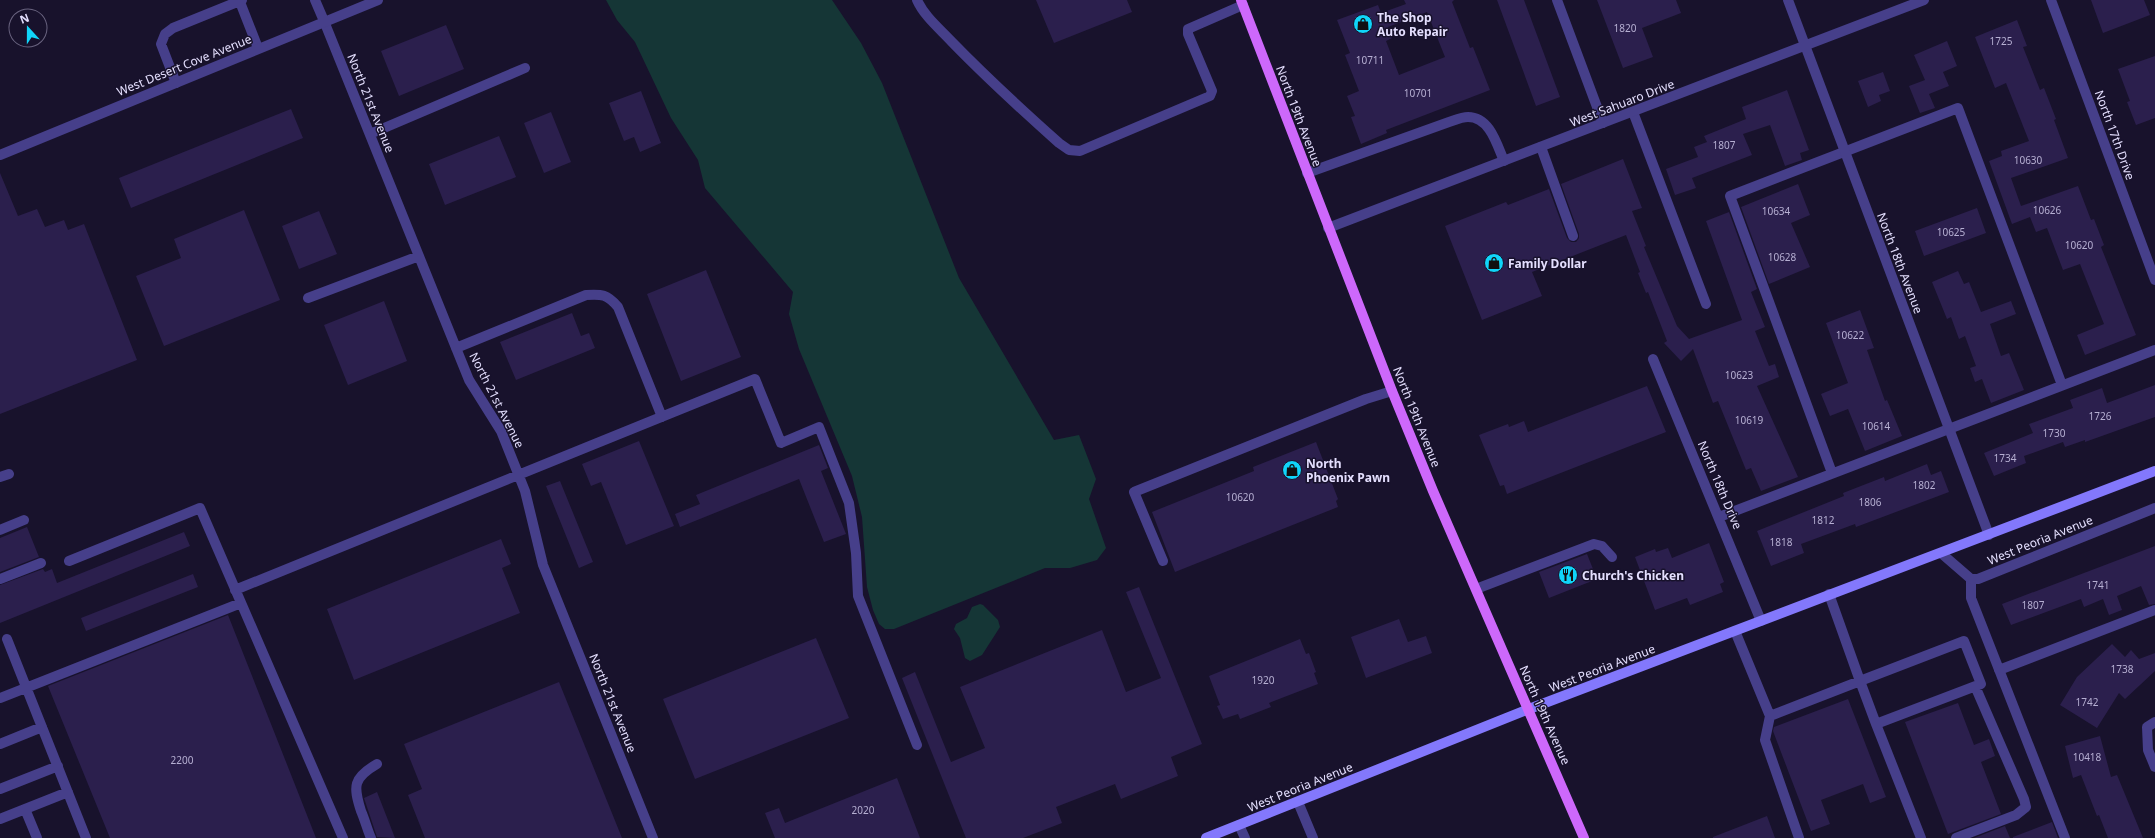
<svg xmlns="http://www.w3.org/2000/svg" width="2155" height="838" font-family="'Noto Sans',sans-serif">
	<rect width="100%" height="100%" fill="#18122c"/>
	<path fill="#153636" d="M 606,0 L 832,0 L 861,43 L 882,83 L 959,278 L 1054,440 L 1079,435 L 1096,479 L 1089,499 L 1106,548 L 1097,560 L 1070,568 L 1045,568 L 894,629 L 885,629 L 879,624 L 873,610 L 867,587 L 862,517 L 852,476 L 799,349 L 789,314 L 793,292 L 705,188 L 698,160 L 671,118 L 635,42 L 617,20 Z
		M 980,604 L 983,605 L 998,620 L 1000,627 L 982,655 L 970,661 L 965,658 L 960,638 L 954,629 L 956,624 L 967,618 L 972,607 Z"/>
	<path fill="#2b1f4d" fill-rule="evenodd" d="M 1036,0 L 1127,0 L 1132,12 L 1054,43 Z
		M 1404,0 L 1454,0 L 1452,2 L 1470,48 L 1473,47 L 1490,90 L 1386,130 L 1387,133 L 1361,144 L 1351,117 L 1355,116 L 1347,96 L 1359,91 L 1345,55 L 1350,53 L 1337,20 L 1378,5 L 1381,13 L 1406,4 ZM 1427,12 L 1445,57 L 1399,75 L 1386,41 L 1392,38 L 1388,27 Z
		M 1497,0 L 1524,0 L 1560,97 L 1536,106 Z
		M 1597,0 L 1676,0 L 1681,13 L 1642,28 L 1653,57 L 1623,68 Z
		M 2091,0 L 2144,0 L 2150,15 L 2103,33 Z
		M 2017,20 L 2027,46 L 2023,47 L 2040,90 L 2044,88 L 2056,119 L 2054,120 L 2068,158 L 2011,178 L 2021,206 L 2078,186 L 2091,220 L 2094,219 L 2104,245 L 2101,247 L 2136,335 L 2085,355 L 2077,335 L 2104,324 L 2080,264 L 2063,270 L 2047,228 L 2036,232 L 2030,217 L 2012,224 L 1989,161 L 2002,156 L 2001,151 L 2029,141 L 2006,83 L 1995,88 L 1975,37 Z
		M 446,25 L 464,69 L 399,96 L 381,51 Z
		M 1947,41 L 1957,66 L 1943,72 L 1949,86 L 1929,94 L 1935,108 L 1920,113 L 1909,86 L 1925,80 L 1914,55 Z
		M 2155,56 L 2155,118 L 2136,125 L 2127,102 L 2130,101 L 2118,69 Z
		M 1883,72 L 1890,91 L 1879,95 L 1881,101 L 1868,107 L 1858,81 Z
		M 1787,90 L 1809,150 L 1800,153 L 1802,160 L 1785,166 L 1770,125 L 1743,134 L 1752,155 L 1692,178 L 1696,188 L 1675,195 L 1666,169 L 1698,157 L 1694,147 L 1707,142 L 1704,136 L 1746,119 L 1742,107 Z
		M 641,91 L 661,143 L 640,152 L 634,137 L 624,141 L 609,103 Z
		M 291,109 L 303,138 L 131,208 L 119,178 Z
		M 551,112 L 571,162 L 544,173 L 524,123 Z
		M 499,136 L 516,177 L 445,205 L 429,164 Z
		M 1623,159 L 1642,208 L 1632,211 L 1646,246 L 1644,247 L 1677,326 L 1689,339 L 1742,320 L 1706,221 L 1729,212 L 1757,289 L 1751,292 L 1765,327 L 1755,331 L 1769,366 L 1775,364 L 1779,377 L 1757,386 L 1798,477 L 1761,491 L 1751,468 L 1746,470 L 1718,401 L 1713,403 L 1693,349 L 1681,361 L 1664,343 L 1667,341 L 1648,292 L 1646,293 L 1638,273 L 1640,272 L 1626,235 L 1532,272 L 1542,296 L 1482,320 L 1445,226 L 1506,202 L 1508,205 L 1549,189 L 1567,238 L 1571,242 L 1576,242 L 1579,238 L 1579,234 L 1561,184 Z
		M 0,173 L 18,216 L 37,209 L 45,227 L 64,220 L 68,230 L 84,224 L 137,360 L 0,414 Z
		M 1798,184 L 1810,215 L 1791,223 L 1810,267 L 1769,284 L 1741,207 Z
		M 1977,208 L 1986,233 L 1924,256 L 1915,231 Z
		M 244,210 L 280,300 L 164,346 L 136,276 L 181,258 L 174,239 Z
		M 319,211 L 337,254 L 299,269 L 282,226 Z
		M 706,270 L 741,357 L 681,381 L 647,294 Z
		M 1958,271 L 1964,284 L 1969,282 L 1981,312 L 2011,301 L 2016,314 L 1990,324 L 2001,356 L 2009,353 L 2024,390 L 1991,403 L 1982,379 L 1975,382 L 1970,368 L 1976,366 L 1965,336 L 1959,339 L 1951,317 L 1947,319 L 1932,282 Z
		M 384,301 L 407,361 L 348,385 L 324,325 Z
		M 1860,310 L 1874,348 L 1867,350 L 1885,401 L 1887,400 L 1902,436 L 1865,451 L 1848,409 L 1830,416 L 1821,394 L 1848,383 L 1826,323 Z
		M 572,313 L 581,336 L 589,333 L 595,348 L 516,380 L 500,342 Z
		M 2155,385 L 2155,417 L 2085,442 L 2085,440 L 2065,447 L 2063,442 L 2024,456 L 2026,463 L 1994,476 L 1984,453 L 2033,433 L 2029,424 L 2073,408 L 2070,400 L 2102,388 L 2107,403 Z
		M 1647,386 L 1666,432 L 1507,494 L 1504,485 L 1500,486 L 1479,435 L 1508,424 L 1509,427 L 1524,421 L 1528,432 Z
		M 639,441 L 674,526 L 626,545 L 601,482 L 591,486 L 582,464 Z
		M 1316,442 L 1338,499 L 1336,501 L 1338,507 L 1175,572 L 1152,512 L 1254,471 L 1253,467 Z
		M 819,445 L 828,468 L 821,471 L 846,534 L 824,542 L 799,479 L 680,527 L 675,514 L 700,504 L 696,495 Z
		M 1927,464 L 1931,475 L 1941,471 L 1949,492 L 1856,527 L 1855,524 L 1801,544 L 1804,553 L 1771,566 L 1757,531 L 1844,496 L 1843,493 L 1884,477 L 1885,481 Z
		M 560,481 L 593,562 L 579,568 L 546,486 Z
		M 27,527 L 39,557 L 0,572 L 0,538 Z
		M 184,532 L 190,546 L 0,623 L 0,585 L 43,569 L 45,572 L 52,569 L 57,583 Z
		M 501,539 L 511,564 L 502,568 L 520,613 L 354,680 L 327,609 Z
		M 1709,543 L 1724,582 L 1720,584 L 1723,592 L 1690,605 L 1687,598 L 1655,610 L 1635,557 L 1655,549 L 1656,552 L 1668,548 L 1672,558 Z
		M 2155,546 L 2155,604 L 2149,605 L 2141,586 L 2117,596 L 2122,610 L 2109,615 L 2103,599 L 2084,607 L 2081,599 L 2011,625 L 2002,604 Z
		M 1587,554 L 1597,579 L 1549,598 L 1539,572 Z
		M 193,574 L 198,587 L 86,631 L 81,618 Z
		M 1139,587 L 1202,744 L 1171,757 L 1178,776 L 1121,799 L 1115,784 L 1056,807 L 1062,823 L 1023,838 L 966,838 L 902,678 L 915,672 L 951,762 L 985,748 L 960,687 L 1102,630 L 1126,692 L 1161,678 L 1126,592 Z
		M 228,615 L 316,838 L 110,838 L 48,686 Z
		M 1399,619 L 1408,642 L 1426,636 L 1432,653 L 1366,678 L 1351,637 Z
		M 816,638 L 849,718 L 695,779 L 663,699 Z
		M 1300,639 L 1306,654 L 1309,653 L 1316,672 L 1314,673 L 1318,684 L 1269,703 L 1271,707 L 1240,719 L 1238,714 L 1223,719 L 1217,706 L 1220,705 L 1209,676 Z
		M 2112,644 L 2125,657 L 2131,650 L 2139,659 L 2155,653 L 2155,671 L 2125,699 L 2119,693 L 2097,728 L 2060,705 L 2077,677 Z
		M 559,682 L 622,838 L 425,838 L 408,795 L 422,789 L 404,744 Z
		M 1848,699 L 1886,797 L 1870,803 L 1863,784 L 1821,800 L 1830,824 L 1811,831 L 1773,731 L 1774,727 Z
		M 1958,703 L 1974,745 L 1989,739 L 1995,756 L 1981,762 L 2001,814 L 1948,834 L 1905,722 Z
		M 2100,736 L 2111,777 L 2117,775 L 2143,838 L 2108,838 L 2099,815 L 2097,816 L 2081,775 L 2073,778 L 2065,746 Z
		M 897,778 L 920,838 L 775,838 L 765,813 L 779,808 L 785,823 Z
		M 377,792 L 395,838 L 377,837 L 364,798 Z
		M 1767,816 L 1775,838 L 1713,838 L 1713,837 Z
		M 2052,822 L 2058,838 L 2013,838 L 2013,837 Z
		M 2005,826 L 2010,838 L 1974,838 Z"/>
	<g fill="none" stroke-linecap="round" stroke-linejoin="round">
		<path stroke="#463f8a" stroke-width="10" d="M 917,0 C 924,16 940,29 952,42 C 986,77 1022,110 1059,143 L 1069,150 L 1080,151 L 1210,96 L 1212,91 L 1188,34 L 1188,29 L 1243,5
			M 1557,0 L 1603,123
			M 240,2 L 258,48
			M 324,21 L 469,380 L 501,431 L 525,491 L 543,565 L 653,838
			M 176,83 L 161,44 L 165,34 L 173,28 L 242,0
			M 1633,112 L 1706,304
			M 370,134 L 525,68
			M 1541,147 L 1573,236
			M 1307,173 L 1449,122 C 1455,120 1462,117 1468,117 C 1490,117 1497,145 1504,161
			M 308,298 L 419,256
			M 456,348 L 586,295 C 602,294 607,294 618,307 L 662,417
			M 1653,359 L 1761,621
			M 1832,473 L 1730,196 L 1958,108 L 2062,385
			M 0,477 L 9,474
			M 1719,517 L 2155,350
			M 0,530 L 24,520
			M 69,561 L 200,508 L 343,838
			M 1163,561 L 1134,492 L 1366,399 L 1392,391
			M 0,579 L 41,563
			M 1971,579 L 1971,598 L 2065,838
			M 1476,589 L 1594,544 L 1602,546 L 1612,557
			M 235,590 L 755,379 L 781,443 L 819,427 L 849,503 L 856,553 L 858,596 L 917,745
			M 1735,631 L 1770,716 L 1860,681 L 1829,594
			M 7,639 L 86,838
			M 1964,641 L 1981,684 L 1876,724 L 1860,681 Z
			M 1999,670 L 2155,610
			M 0,698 L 241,603
			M 1770,716 L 1765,740 L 1799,838
			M 1876,724 L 1921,838
			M 0,744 L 42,727
			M 0,789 L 58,766
			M 1298,802 L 1313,838
			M 25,809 L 37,838
			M 0,819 L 68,792
			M 1239,825 L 1245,838
			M 371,838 C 367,829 365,820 361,811 C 353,786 353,778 377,764
			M 1956,838 L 2016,815 L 2026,807 L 2024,799 L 1975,686"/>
		<path stroke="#463f8a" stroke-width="10" d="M 315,0 L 324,21
			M 1788,0 L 1989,535
			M 2051,0 L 2155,280
			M 0,155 L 378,0
			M 1328,228 L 1924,0
			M 1941,553 L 1971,579 L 1978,579 L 2155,508
			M 2155,722 L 2147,727 L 2148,750 L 2155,767"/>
		<path stroke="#8378fc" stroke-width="10" d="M 1206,838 L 1529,709 L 2155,471"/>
		<path stroke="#cd68fb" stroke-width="10" d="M 1241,0 L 1392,391 L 1433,491 L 1584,838"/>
	</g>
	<defs>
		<symbol id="shop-disc" viewBox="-11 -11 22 22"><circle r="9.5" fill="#10d5f9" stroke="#18122c"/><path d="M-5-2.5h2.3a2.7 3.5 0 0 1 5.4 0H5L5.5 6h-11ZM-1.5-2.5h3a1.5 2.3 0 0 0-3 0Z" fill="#111"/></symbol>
		<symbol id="restaurant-disc" viewBox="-11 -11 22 22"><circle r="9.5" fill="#10d5f9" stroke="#18122c"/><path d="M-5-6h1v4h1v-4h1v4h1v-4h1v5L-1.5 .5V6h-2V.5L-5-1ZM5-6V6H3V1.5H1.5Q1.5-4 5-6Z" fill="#111"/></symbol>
	</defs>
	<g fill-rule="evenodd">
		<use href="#shop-disc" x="1352" y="13" width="22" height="22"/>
		<use href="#shop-disc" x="1483" y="252" width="22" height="22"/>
		<use href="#shop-disc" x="1281" y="459" width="22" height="22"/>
		<use href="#restaurant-disc" x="1557" y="564" width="22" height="22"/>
	</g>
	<g text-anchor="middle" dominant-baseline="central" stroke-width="3" stroke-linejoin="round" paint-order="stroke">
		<g font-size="10" fill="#b6afd2">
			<text x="1625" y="28">1820</text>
			<text x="2001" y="41">1725</text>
			<text x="1370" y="60">10711</text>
			<text x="1418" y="93">10701</text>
			<text x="1724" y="145">1807</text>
			<text x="2028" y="160">10630</text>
			<text x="2047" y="210">10626</text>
			<text x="1776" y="211">10634</text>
			<text x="1951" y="232">10625</text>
			<text x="2079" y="245">10620</text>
			<text x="1782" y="257">10628</text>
			<text x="1850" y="335">10622</text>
			<text x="1739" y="375">10623</text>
			<text x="2100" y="416">1726</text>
			<text x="1749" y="420">10619</text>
			<text x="1876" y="426">10614</text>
			<text x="2054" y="433">1730</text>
			<text x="2005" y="458">1734</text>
			<text x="1924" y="485">1802</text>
			<text x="1240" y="497">10620</text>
			<text x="1870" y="502">1806</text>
			<text x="1823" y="520">1812</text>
			<text x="1781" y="542">1818</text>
			<text x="2098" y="585">1741</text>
			<text x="2033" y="605">1807</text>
			<text x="2122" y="669">1738</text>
			<text x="1263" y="680">1920</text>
			<text x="2087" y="702">1742</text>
			<text x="2087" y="757">10418</text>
			<text x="182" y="760">2200</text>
			<text x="863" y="810">2020</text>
		</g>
		<g font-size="12" font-weight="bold" fill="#e4dffe" stroke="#18122c" text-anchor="start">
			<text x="1377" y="17">The Shop<tspan x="1377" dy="14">Auto Repair</tspan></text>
			<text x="1508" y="263">Family Dollar</text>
			<text x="1306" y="463">North<tspan x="1306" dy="14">Phoenix Pawn</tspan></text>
			<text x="1582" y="575">Church's Chicken</text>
		</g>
		<g font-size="12" fill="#e4dffe" stroke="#18122c">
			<text transform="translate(184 65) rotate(-22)">West Desert Cove Avenue</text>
			<text transform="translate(371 103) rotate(68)">North 21st Avenue</text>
			<text transform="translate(1622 103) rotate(-21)">West Sahuaro Drive</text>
			<text transform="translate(1299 116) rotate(69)">North 19th Avenue</text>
			<text transform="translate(2115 135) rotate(70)">North 17th Drive</text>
			<text transform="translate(1900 263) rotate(69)">North 18th Avenue</text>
			<text transform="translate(497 400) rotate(63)">North 21st Avenue</text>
			<text transform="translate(1417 417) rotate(68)">North 19th Avenue</text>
			<text transform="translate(1720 485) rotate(67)">North 18th Drive</text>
			<text transform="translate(2040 540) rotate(-22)">West Peoria Avenue</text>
			<text transform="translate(1602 668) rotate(-21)">West Peoria Avenue</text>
			<text transform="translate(613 703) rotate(68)">North 21st Avenue</text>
			<text transform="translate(1545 715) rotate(66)">North 19th Avenue</text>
			<text transform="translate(1300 787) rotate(-22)">West Peoria Avenue</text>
		</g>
	</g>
	<g transform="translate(28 28) rotate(339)"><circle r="19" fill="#18122c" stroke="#6a6480"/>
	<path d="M0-3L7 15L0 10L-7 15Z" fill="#10d5f9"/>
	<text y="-6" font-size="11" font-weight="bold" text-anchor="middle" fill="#e4dffe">N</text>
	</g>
</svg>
